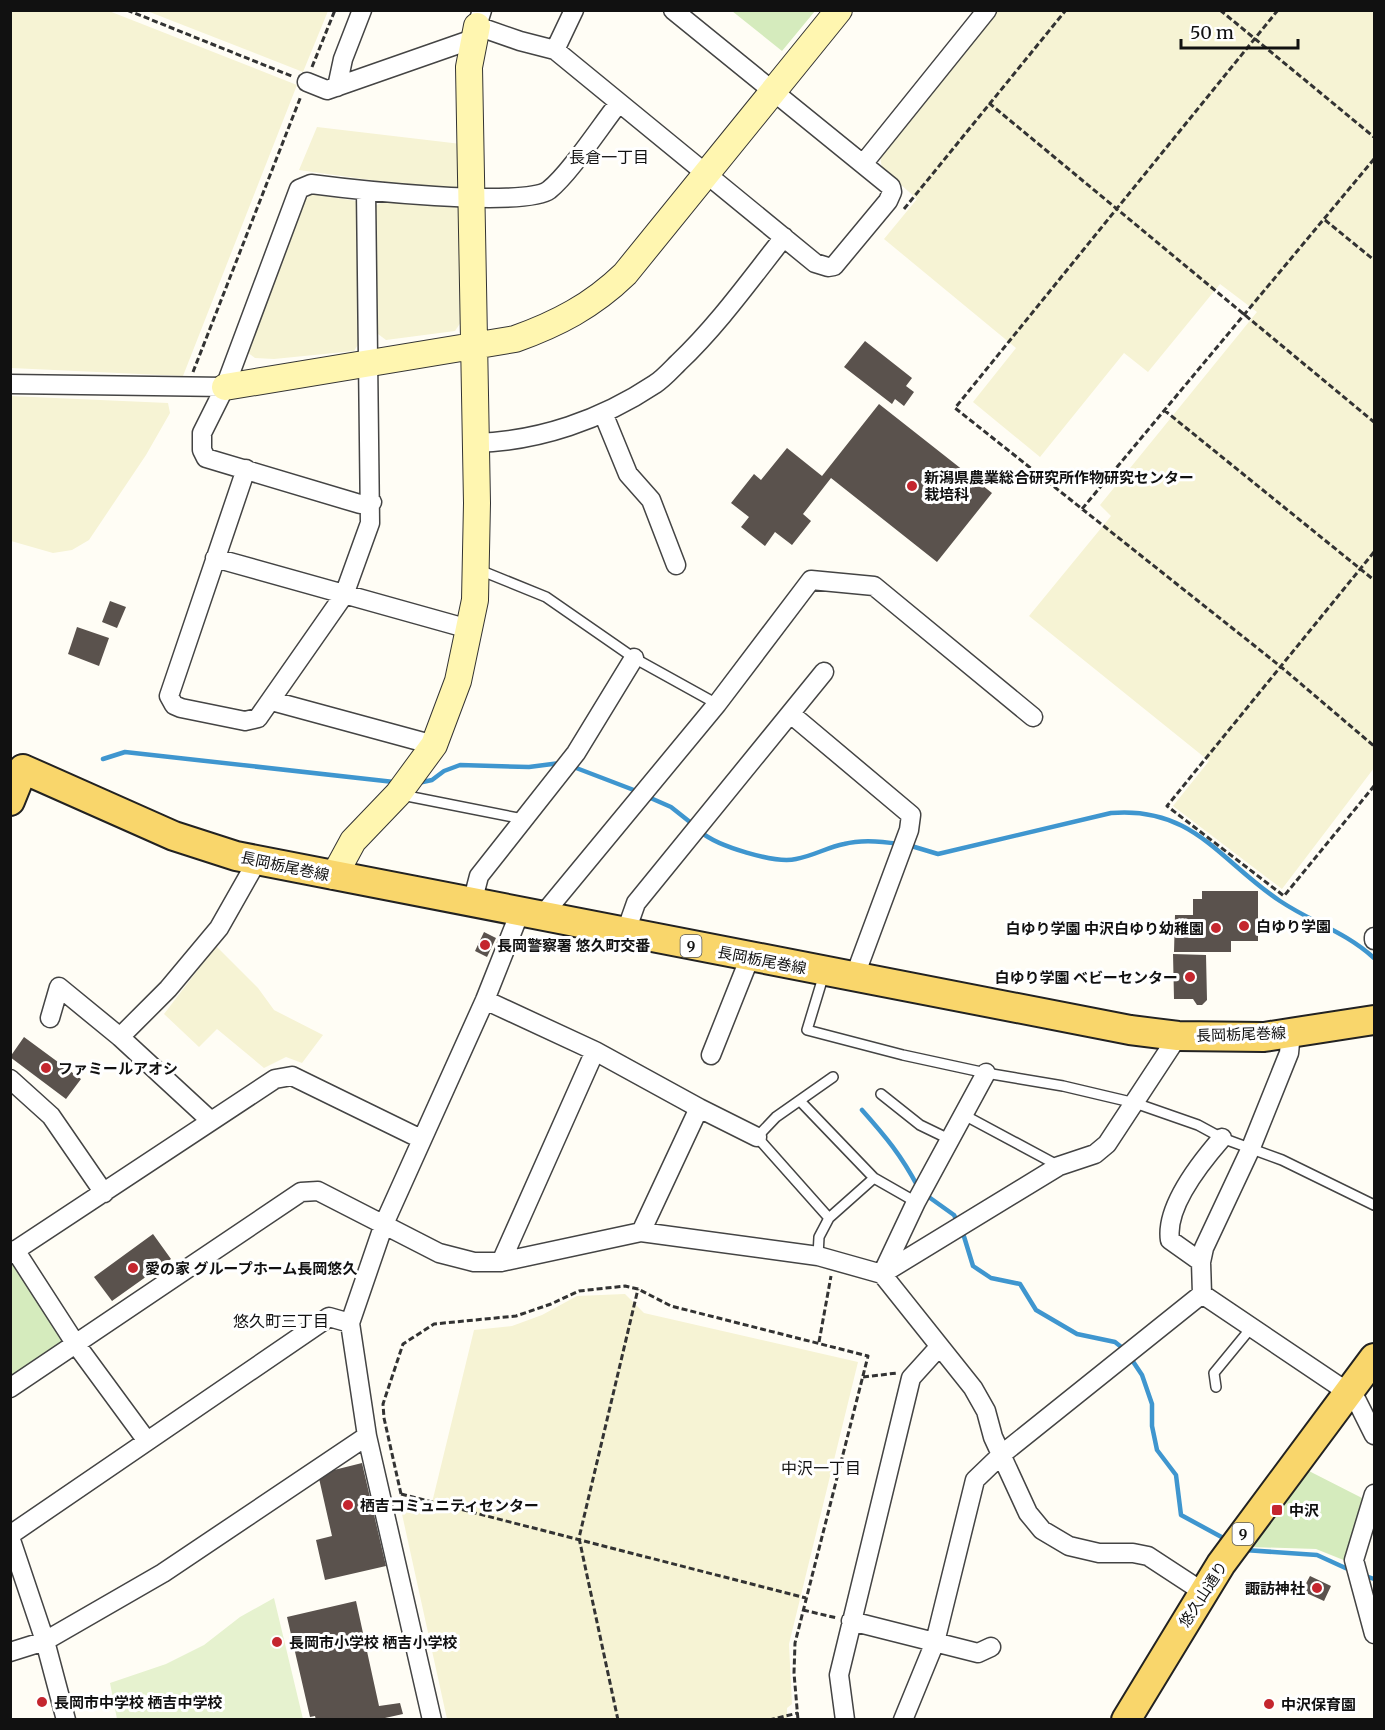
<svg xmlns="http://www.w3.org/2000/svg" width="1385" height="1730" font-family="Merriweather,'Noto Sans JP',serif">
	<rect width="100%" height="100%" fill="#fffdf5"/>
	<path fill="#f6f3d4" d="M 11,10 L 109,11 L 297,85 L 183,376 L 11,368 Z
		M 147,11 L 328,11 L 303,72 Z
		M 997,11 L 1374,11 L 1374,768 L 1282,889 L 1173,806 L 1209,761 L 1029,616 L 1111,516 L 1100,505 L 1257,312 L 1220,284 L 1148,372 L 1124,353 L 1040,457 L 973,402 L 1016,348 L 884,239 L 917,199 L 882,168 L 880,156 Z
		M 317,127 L 461,144 L 462,179 L 456,189 L 427,188 L 299,170 Z
		M 312,194 L 357,201 L 362,207 L 363,337 L 354,351 L 274,359 L 255,358 L 247,352 L 305,200 Z
		M 386,201 L 458,205 L 463,211 L 463,319 L 455,331 L 386,340 L 378,334 L 374,206 Z
		M 10,396 L 168,403 L 170,413 L 146,455 L 89,540 L 72,550 L 53,553 L 11,541 Z
		M 216,946 L 258,988 L 274,1010 L 323,1035 L 302,1063 L 286,1057 L 264,1068 L 217,1029 L 199,1047 L 164,1014 Z
		M 625,1294 L 644,1313 L 858,1362 L 789,1644 L 792,1704 L 787,1708 L 787,1719 L 447,1719 L 400,1505 L 430,1511 L 474,1330 L 512,1326 L 542,1315 L 577,1296 Z"/>
	<path fill="#d5ebbd" d="M 732,11 L 815,11 L 782,51 Z
		M 12,1260 L 67,1341 L 11,1380 L 10,1262 Z
		M 1307,1470 L 1362,1498 L 1346,1561 L 1316,1549 L 1252,1547 Z"/>
	<path fill="#e6f2cf" d="M 274,1598 L 303,1719 L 117,1719 L 110,1683 L 166,1664 L 204,1645 L 240,1617 Z"/>
	<g fill="none" stroke-linecap="round" stroke-linejoin="round">
		<path stroke="#3f96cf" stroke-width="4.5" d="M 103,759 L 125,752 L 394,782
			M 571,766 L 639,792
			M 418,783 L 432,780 L 444,771 L 460,765 L 529,767 L 560,763
			M 646,796 L 671,807 L 695,826
			M 701,832 C 717,846 775,864 796,859 C 813,856 828,847 844,844 C 862,839 881,841 899,844
			M 908,845 L 938,854 L 1111,813 C 1193,806 1220,861 1280,901 C 1313,923 1344,931 1374,958
			M 862,1110 C 886,1137 901,1155 918,1187
			M 926,1195 L 954,1215 L 958,1223
			M 962,1230 L 973,1266 L 991,1278 L 1020,1284 L 1036,1310 L 1077,1334 L 1115,1342 L 1125,1350
			M 1130,1357 L 1142,1375 L 1152,1404 L 1152,1426 L 1157,1450 L 1176,1475 L 1181,1515 L 1227,1540
			M 1245,1550 L 1317,1555 L 1352,1571
			M 1363,1575 L 1374,1579"/>
	</g>
	<path fill="#5a524d" d="M 865,341 L 912,378 L 906,386 L 914,392 L 904,406 L 895,399 L 892,404 L 844,367 Z
		M 879,404 L 992,493 L 937,562 L 831,478 L 803,514 L 811,521 L 792,545 L 775,532 L 765,546 L 741,527 L 749,517 L 731,503 L 754,474 L 761,480 L 787,448 L 822,476 Z
		M 110,601 L 126,607 L 117,628 L 102,622 Z
		M 77,627 L 109,638 L 99,666 L 68,654 Z
		M 1202,891 L 1258,891 L 1258,941 L 1231,941 L 1231,952 L 1174,952 L 1175,915 L 1193,915 L 1193,899 L 1202,899 Z
		M 484,932 L 496,938 L 487,957 L 475,951 Z
		M 1173,954 L 1206,955 L 1207,1000 L 1202,1005 L 1197,1005 L 1193,999 L 1174,999 Z
		M 24,1037 L 81,1079 L 66,1099 L 10,1057 Z
		M 153,1234 L 171,1259 L 112,1301 L 94,1277 Z
		M 362,1463 L 386,1566 L 325,1580 L 316,1540 L 332,1536 L 318,1474 Z
		M 1310,1576 L 1331,1586 L 1324,1601 L 1302,1591 Z
		M 356,1601 L 379,1706 L 400,1703 L 403,1714 L 376,1720 L 316,1720 L 315,1716 L 310,1717 L 287,1617 Z"/>
	<g fill="none" stroke-linecap="round" stroke-linejoin="round">
		<defs>
			<path id="lane" d="M 477,569 L 546,597 L 634,658 L 717,704
				M 402,795 L 523,819
				M 824,974 L 807,1030 L 903,1055 L 986,1073 L 1063,1086 L 1135,1103 L 1198,1125 L 1222,1138 L 1282,1160 L 1374,1205
				M 833,1077 L 776,1117 L 757,1137 L 829,1218 L 874,1178
				M 881,1094 L 920,1125 L 951,1140
				M 801,1102 L 874,1178 L 916,1202
				M 964,1115 L 1059,1166
				M 818,1256 L 819,1237 L 829,1218
				M 1216,1387 L 1214,1373 L 1251,1328"/>
			<path id="street" d="M 482,10 L 477,26 L 520,41 L 555,50 L 815,263 L 828,267 L 834,266 L 888,201 L 892,192 L 891,187 L 673,10
				M 555,50 L 574,10
				M 307,82 L 327,90 L 473,39
				M 337,87 L 343,59 L 362,10
				M 863,164 L 987,10
				M 10,384 L 225,387
				M 603,413 L 628,474 L 651,500 L 676,565
				M 476,443 C 539,441 601,420 655,384 C 663,379 671,370 678,363 C 718,325 750,280 784,237
				M 246,469 L 169,696 L 174,705 L 181,708 L 245,721 L 258,718 L 344,595 L 370,523 L 366,191
				M 372,502 L 360,504 L 206,458 L 202,450 L 202,433 L 225,387 L 299,189 L 311,184 C 349,189 524,209 549,190 C 570,173 600,127 618,104
				M 215,558 L 469,629
				M 272,701 L 434,745
				M 792,715 L 911,815 L 909,830 L 854,978
				M 472,903 L 479,876 L 576,753 L 634,658
				M 541,917 L 717,704 L 811,580 L 874,586 L 1033,717
				M 625,934 L 636,903 L 824,672
				M 1374,937 L 1374,940
				M 485,1000 L 595,1051 L 699,1108 L 641,1232
				M 50,1018 L 59,987 L 120,1037
				M 711,1055 L 750,957
				M 986,1073 L 916,1202 L 882,1274 L 973,1388 L 986,1411 L 993,1437 L 1028,1513 L 1042,1530 L 1069,1546 L 1099,1553 L 1133,1553 L 1148,1556 L 1203,1592
				M 10,1079 L 51,1116 L 104,1193
				M 699,1108 L 757,1137
				M 211,1121 L 120,1037 L 168,989 L 219,928 L 257,861
				M 15,1250 L 75,1343 L 147,1441
				M 10,1254 L 275,1079 L 292,1076 L 421,1139
				M 501,1262 L 595,1051
				M 1201,1262 L 1170,1240 C 1165,1207 1201,1162 1222,1138
				M 1202,1294 L 1201,1262 L 1204,1248 L 1250,1150 L 1289,1053 L 1291,1033
				M 1202,1294 L 1349,1393 L 1357,1401 L 1374,1435
				M 10,1388 L 301,1192 L 318,1191 L 439,1253 L 474,1262 L 501,1262 L 641,1232 L 818,1256 L 882,1274 L 1059,1166 L 1095,1154 L 1107,1144 L 1178,1036
				M 1374,1494 L 1354,1560 L 1374,1634
				M 10,1535 L 329,1317 L 350,1323
				M 10,1537 L 45,1641 L 66,1720
				M 851,1621 L 978,1653 L 991,1647
				M 10,1652 L 45,1641 L 163,1573 L 367,1436
				M 432,1720 L 367,1436 L 350,1323 L 384,1224 L 485,1000 L 520,912
				M 845,1720 L 839,1675 L 911,1378 L 939,1347
				M 903,1720 L 935,1642 L 975,1480 L 1001,1455 L 1202,1294"/>
			<path id="secondary" d="M 225,387 L 515,339 C 557,324 592,306 625,274 L 839,10
				M 334,876 L 353,841 L 398,794 L 434,745 L 458,681 L 475,600 L 477,503 L 469,67 L 477,26"/>
			<path id="primary" d="M 10,801 L 23,769 L 174,836 L 236,856 L 1130,1030 L 1178,1036 L 1264,1037 L 1374,1020
				M 1126,1720 L 1221,1564 L 1374,1358"/>
		</defs>
		<use href="#lane" stroke="#444" stroke-width="12"/>
		<use href="#street" stroke="#444" stroke-width="21"/>
		<use href="#secondary" stroke="#333" stroke-width="28"/>
		<use href="#primary" stroke="#222" stroke-width="32"/>
		<path stroke="#333" stroke-width="3" stroke-dasharray="6 3" stroke-linecap="butt" d="M 127,10 L 294,77
			M 1220,10 L 1374,137
			M 1278,10 L 955,408 L 1280,666 L 1374,746
			M 312,67 L 335,10
			M 989,103 L 1374,422
			M 904,209 L 1066,10
			M 1325,220 L 1374,260
			M 193,372 L 301,96
			M 1164,410 L 1374,580
			M 1082,509 L 1374,159
			M 1374,552 L 1167,806 L 1284,896 L 1374,786
			M 819,1342 L 831,1276
			M 863,1377 L 897,1373
			M 401,1494 L 384,1418 L 383,1404 L 403,1344 L 434,1324 L 516,1316 L 551,1304 L 579,1291 L 625,1286 L 638,1289 L 671,1306 L 868,1356 L 795,1643 L 794,1673 L 798,1720
			M 401,1494 L 806,1598
			M 803,1610 L 837,1618
			M 618,1720 L 579,1538 L 638,1289
			M 769,1720 L 798,1713"/>
		<use href="#lane" stroke="#fff" stroke-width="9"/>
		<use href="#street" stroke="#fff" stroke-width="18"/>
		<use href="#secondary" stroke="#fff6b0" stroke-width="26"/>
		<use href="#primary" stroke="#f9d66b" stroke-width="28"/>
	</g>
	<g fill="#c4262e" stroke="#fff" stroke-width="2">
		<circle cx="912" cy="486" r="6"/>
		<circle cx="1244" cy="926" r="6"/>
		<circle cx="1216" cy="928" r="6"/>
		<circle cx="485" cy="945" r="6"/>
		<circle cx="1190" cy="977" r="6"/>
		<circle cx="46" cy="1068" r="6"/>
		<circle cx="133" cy="1268" r="6"/>
		<circle cx="348" cy="1505" r="6"/>
		<rect x="1271" y="1504" width="12" height="12" rx="3"/>
		<circle cx="1317" cy="1588" r="6"/>
		<circle cx="277" cy="1642" r="6"/>
		<circle cx="42" cy="1702" r="6"/>
		<circle cx="1269" cy="1704" r="6"/>
	</g>
	<g text-anchor="middle" dominant-baseline="central" stroke-width="6" stroke-linejoin="round" paint-order="stroke">
		<g fill="#fff" stroke="#585858" stroke-width="1.5">
			<rect x="680.5" y="935" width="21" height="22" rx="4.5"/>
			<rect x="1232.5" y="1523" width="21" height="22" rx="4.5"/>
		</g>
		<g font-size="14" font-weight="bold" fill="#111">
			<text x="691" y="946">9</text>
			<text x="1243" y="1534">9</text>
		</g>
		<g font-size="15" font-weight="bold" fill="#111" stroke="#fff" text-anchor="start">
			<text x="924" y="477">新潟県農業総合研究所作物研究センター<tspan x="924" dy="17">栽培科</tspan></text>
			<text x="1256" y="926">白ゆり学園</text>
			<text x="1204" y="928" text-anchor="end">白ゆり学園 中沢白ゆり幼稚園</text>
			<text x="497" y="945">長岡警察署 悠久町交番</text>
			<text x="1178" y="977" text-anchor="end">白ゆり学園 ベビーセンター</text>
			<text x="58" y="1068">ファミールアオシ</text>
			<text x="145" y="1268">愛の家 グループホーム長岡悠久</text>
			<text x="360" y="1505">栖吉コミュニティセンター</text>
			<text x="1289" y="1510">中沢</text>
			<text x="1305" y="1588" text-anchor="end">諏訪神社</text>
			<text x="289" y="1642">長岡市小学校 栖吉小学校</text>
			<text x="54" y="1702">長岡市中学校 栖吉中学校</text>
			<text x="1281" y="1704">中沢保育園</text>
		</g>
		<g font-size="15" fill="#111" stroke="#fff">
			<text transform="translate(285 866) rotate(12)">長岡栃尾巻線</text>
			<text transform="translate(762 960) rotate(11)">長岡栃尾巻線</text>
			<text transform="translate(1241 1034) rotate(-2)">長岡栃尾巻線</text>
			<text transform="translate(1203 1594) rotate(-57)">悠久山通り</text>
		</g>
		<g font-size="16" fill="#111" stroke="#fff">
			<text x="609" y="157">長倉一丁目</text>
			<text x="281" y="1321">悠久町三丁目</text>
			<text x="821" y="1468">中沢一丁目</text>
		</g>
	</g>
	<rect width="1385" height="1730" fill="none" stroke="#111111" stroke-width="24"/>
	<path d="M1181 39v9h117v-9" fill="none" stroke="#111111" stroke-width="3"/>
	<text x="1190" y="39" font-size="18" fill="#111111" stroke="#ffffff" stroke-width="4.5" paint-order="stroke">50 m</text>
</svg>
